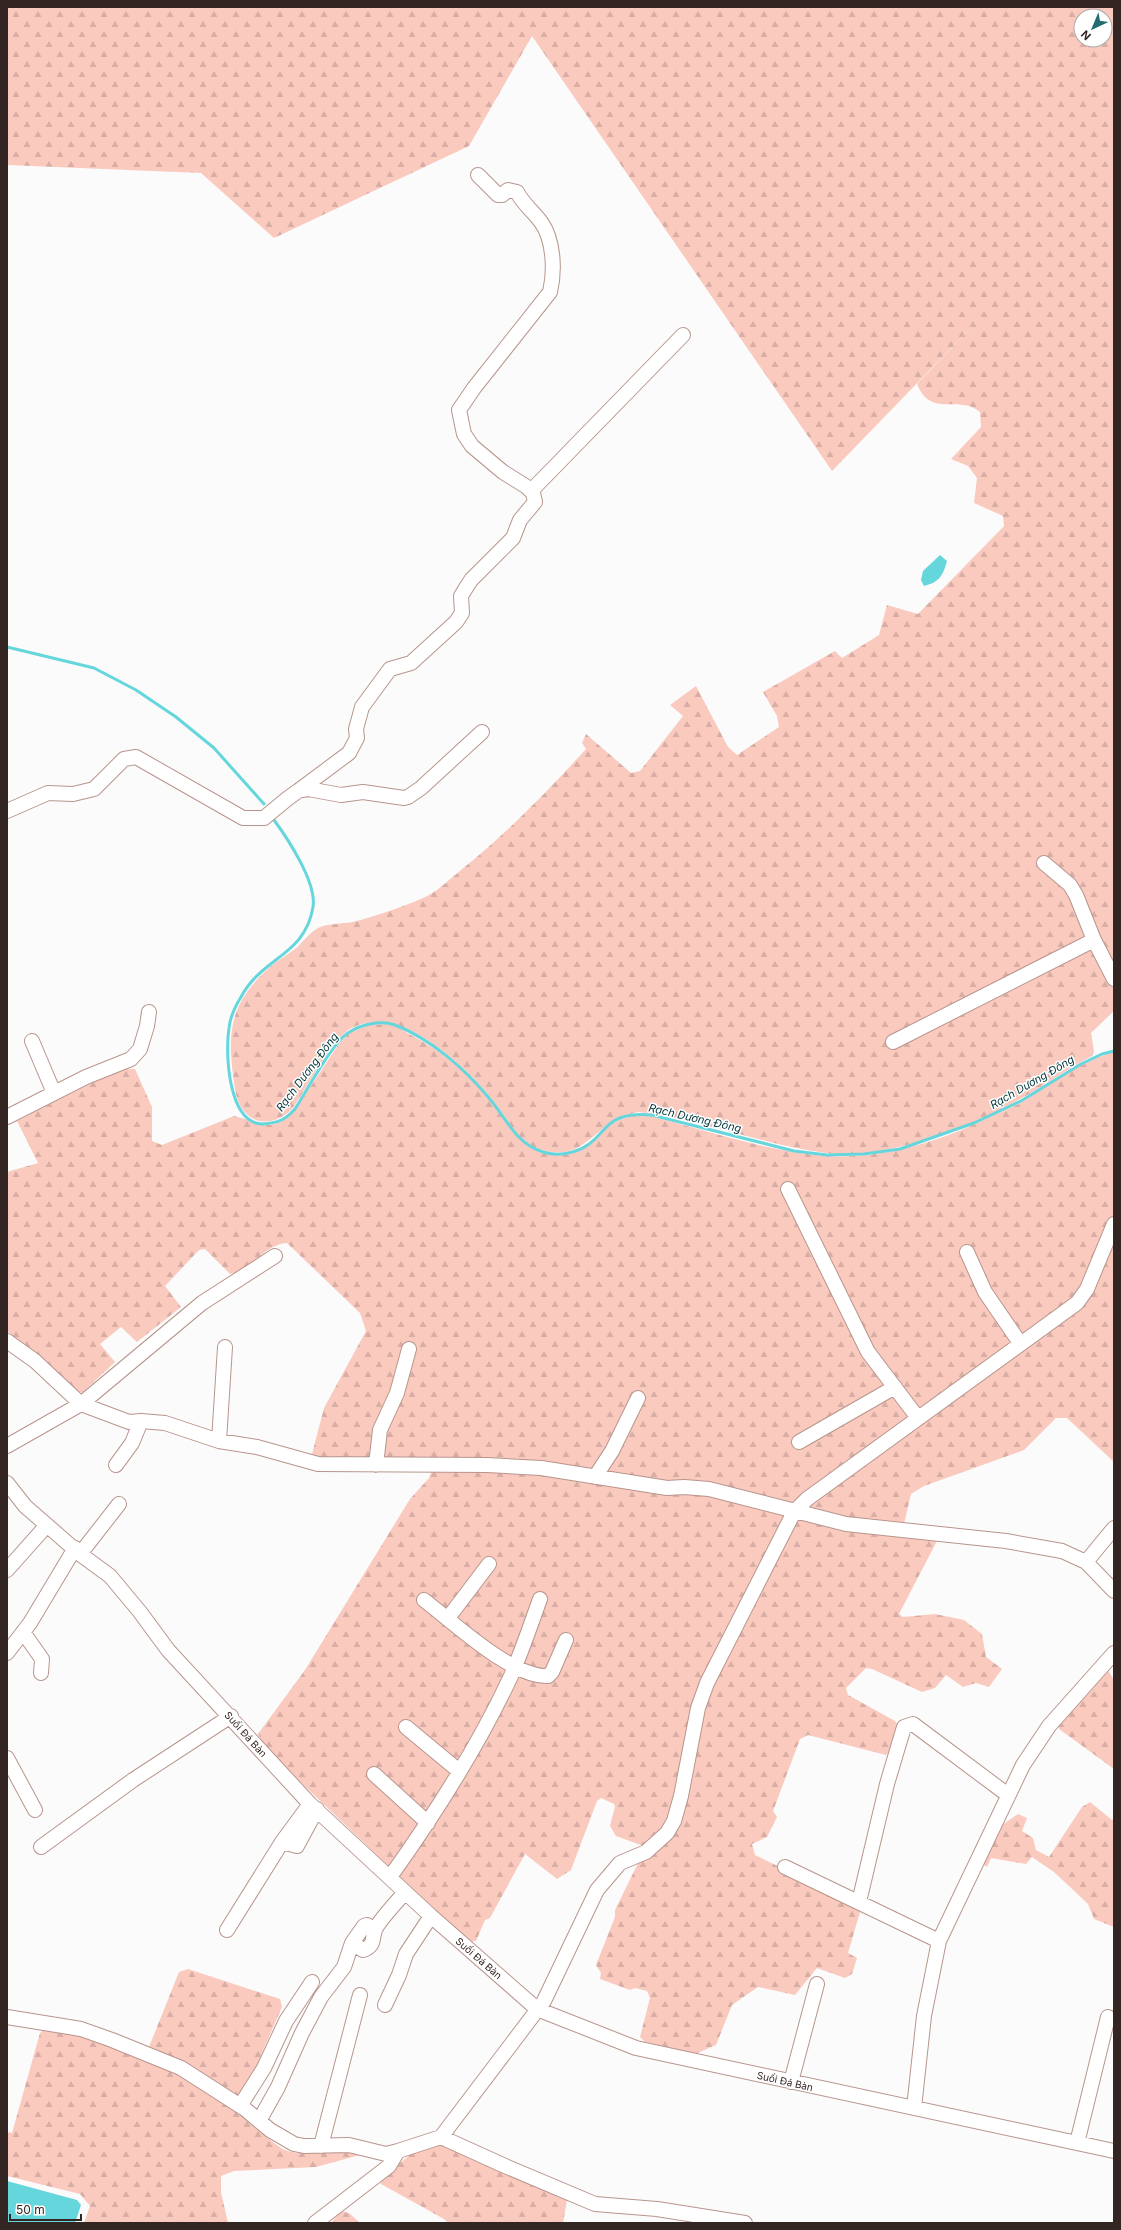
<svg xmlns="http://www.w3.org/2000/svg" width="1121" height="2230" font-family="Inter,sans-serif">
	<defs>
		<pattern id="forest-firs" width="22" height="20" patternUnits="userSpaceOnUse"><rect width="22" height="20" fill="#facabf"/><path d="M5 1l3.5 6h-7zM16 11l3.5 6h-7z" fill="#d7ada4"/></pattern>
	</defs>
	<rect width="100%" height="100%" fill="#fbfbfb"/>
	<path fill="url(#forest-firs)" fill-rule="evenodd" d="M 7,7 L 1114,7 L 1114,361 L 1086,338 L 1114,361 L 1114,1011 L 1091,1033 L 1094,1051 L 1092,1056 C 1068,1068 1046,1085 1022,1098 C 972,1127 884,1161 826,1153 C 762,1145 702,1119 639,1112 C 629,1114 619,1116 611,1122 C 589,1138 577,1158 546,1151 C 517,1145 508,1118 491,1098 C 462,1063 395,999 347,1031 C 331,1042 305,1090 293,1108 C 269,1132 240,1123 235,1089 C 227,1035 227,1005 270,967 C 278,960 287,955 295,949 C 305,941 310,930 323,926 C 334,923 346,924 357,921 C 376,916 412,904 429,895 C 440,889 451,878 461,870 C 506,834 547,792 586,749 L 582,743 L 586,734 L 631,773 L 640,771 L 683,716 L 670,705 L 696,686 L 728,747 L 737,755 L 779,727 L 777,716 L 763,692 L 835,651 L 842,658 L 879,635 L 887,605 L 918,614 L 1004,526 L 1003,516 L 974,503 L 977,478 L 968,466 L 951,459 L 981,427 L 980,412 C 959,394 931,419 917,384 L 990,308 L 832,471 L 532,36 L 469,146 L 274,238 L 201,173 L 7,165 ZM 1081,16 L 1105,16 L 1105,40 L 1081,40 Z
		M 368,1025 C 376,1025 386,1023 393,1025 C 398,1027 404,1031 409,1034 C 439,1049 467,1072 489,1098 C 506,1119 515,1144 542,1153 C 558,1158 579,1154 591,1144 C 599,1138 605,1128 613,1123 C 626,1116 637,1115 651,1116 C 708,1131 767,1151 825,1156 C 879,1160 938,1142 986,1119 C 998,1113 1012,1108 1024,1101 C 1053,1083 1081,1061 1114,1052 L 1114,1462 L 1067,1418 L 1056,1418 L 1024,1450 L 924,1486 L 911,1494 L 904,1524 L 938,1539 L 899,1614 L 903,1617 L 935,1614 L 964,1620 L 982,1634 L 986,1657 L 1002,1669 L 989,1687 L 976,1683 L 963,1687 L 946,1675 L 935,1688 L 922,1692 L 872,1669 L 866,1668 L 846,1688 L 848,1695 L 895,1721 L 899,1727 L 892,1750 L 886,1755 L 808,1735 L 800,1739 L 773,1811 L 777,1817 L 767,1837 L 752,1844 L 755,1855 L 852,1902 L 860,1912 L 848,1953 L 857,1958 L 852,1974 L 845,1978 L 817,1968 L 795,1995 L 758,1987 L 732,2005 L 716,2045 L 695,2054 L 645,2042 L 640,2037 L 650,1998 L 647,1991 L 635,1988 L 630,1990 L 600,1979 L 601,1973 L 596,1965 L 615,1917 L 615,1910 L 646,1847 L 616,1836 L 610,1826 L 615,1807 L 614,1804 L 601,1798 L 597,1801 L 571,1870 L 557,1879 L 525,1854 L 490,1918 L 485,1920 L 476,1941 L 466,1942 C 401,1876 332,1814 266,1748 L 258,1734 L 305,1670 L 410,1499 L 429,1478 L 435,1462 L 314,1460 L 312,1454 L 324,1408 L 366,1331 L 360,1313 L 287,1243 C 265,1244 252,1270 230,1274 L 205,1249 L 199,1250 L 165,1286 L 181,1307 L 137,1342 L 121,1327 L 100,1344 L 115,1362 L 83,1392 L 76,1393 L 7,1331 L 7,1172 L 38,1163 L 17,1121 L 120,1069 L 135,1069 L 152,1107 L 152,1141 L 162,1145 L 234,1116 C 261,1122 272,1135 295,1110 L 338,1045 L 348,1034 Z
		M 1108,1670 L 1114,1680 L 1114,1769 L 1059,1729 L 1057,1723 Z
		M 1090,1802 L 1112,1820 L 1114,1818 L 1114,1927 L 1094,1919 L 1088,1904 L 1054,1872 L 1032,1857 L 1026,1864 L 991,1858 L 987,1867 L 979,1862 L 996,1824 L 1002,1825 L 1018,1814 L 1027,1818 L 1022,1831 L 1033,1838 L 1036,1850 L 1049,1857 L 1082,1807 Z
		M 188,1969 L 280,1999 L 282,2007 L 251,2078 L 234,2109 C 246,2119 274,2146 287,2151 C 311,2158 339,2142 360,2155 L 316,2167 L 234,2171 L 221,2176 L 221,2192 L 228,2223 L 84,2223 L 90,2206 L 80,2194 L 7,2176 L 7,2132 L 12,2133 L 40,2033 L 45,2028 L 70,2031 L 145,2057 L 179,1972 Z
		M 433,2144 L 446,2146 L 567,2200 L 563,2223 L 448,2223 L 444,2219 L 381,2184 L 380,2180 L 412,2153 Z
		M 341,2211 L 349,2213 L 360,2223 L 331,2223 Z"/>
	<path fill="#65d6dc" d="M 940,555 L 947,561 C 943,575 940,582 924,586 L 921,580 L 923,571 Z
		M 7,2181 L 77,2200 L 81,2205 L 75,2223 L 7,2223 Z"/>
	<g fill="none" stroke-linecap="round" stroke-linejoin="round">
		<path stroke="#65d6dc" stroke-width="3" d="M 7,647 L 94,668 L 136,690 L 176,717 L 214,748 L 264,804
			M 274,820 C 288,839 317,883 313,907 C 305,956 262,957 241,997 C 236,1005 230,1018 229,1028 C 225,1053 228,1124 263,1124 C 278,1123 285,1120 295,1109 C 306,1092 333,1042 348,1033 C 361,1024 381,1020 395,1025 C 431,1039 465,1069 489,1098 C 507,1119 516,1144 543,1152 C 558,1157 577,1153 589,1144 C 598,1138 603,1129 611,1123 C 623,1114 637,1114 652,1115 L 794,1151 L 827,1155 L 864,1154 L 900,1149 L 974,1123 L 1021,1101 L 1081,1064 L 1102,1054 L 1114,1051"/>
		<defs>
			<path id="minor" d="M 531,491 L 683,335
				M 298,791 L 349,753 L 357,738 L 356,729 L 362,707 L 390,669 L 411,663 L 456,622 L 462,613 L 461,596 L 464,591 L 471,580 L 513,538 L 520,520 L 535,502 L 533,493 L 527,487 L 503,472 L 472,446 L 464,434 L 459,410 L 474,388 L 550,292 C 555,271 554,240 541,222 C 533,211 523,204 517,192 L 508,190 L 502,195 L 498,195 L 478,175
				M 7,811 L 48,793 L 73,794 L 94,789 L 124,759 L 136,757 L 243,818 L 264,818 L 287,799 L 298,791 L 308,789 L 341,795 L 363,792 L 404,798 L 408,797 L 421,788 L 482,732
				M 1044,863 L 1070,885 L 1076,895 L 1094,940 L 1114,979
				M 32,1041 L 54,1093
				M 893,1042 L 1094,940
				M 7,1117 L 86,1077 L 131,1059 L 140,1049 L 147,1026 L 149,1012
				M 788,1189 L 868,1352 L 918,1418
				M 967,1252 L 985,1292 L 1020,1343
				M 7,1341 L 35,1361 L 81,1404 L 129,1422 L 141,1421 L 165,1423 L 219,1441 L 257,1447 L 318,1464 L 487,1465 L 541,1468 L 667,1488 L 684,1487 L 709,1489 L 846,1524 L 1006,1541 L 1062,1551 L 1086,1562 L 1114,1591
				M 219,1441 L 225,1347
				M 799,1442 L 895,1387
				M 7,1446 L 81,1404 L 202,1303 L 275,1256
				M 116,1465 L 132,1443 L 141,1421
				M 376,1465 L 380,1430 L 397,1393 L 409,1349
				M 595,1477 L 612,1451 L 638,1398
				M 7,1483 L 25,1506 L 80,1554 L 110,1576 L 140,1612 L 168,1650 L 310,1804 L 431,1916 L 537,2009 L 636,2048 L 1114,2151
				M 80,1554 L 119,1504
				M 1086,1562 L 1114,1528
				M 7,1570 L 47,1525
				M 424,1600 C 453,1622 512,1678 548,1676 L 552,1672 L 566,1640
				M 448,1618 L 489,1564
				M 23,1632 L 42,1659 L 41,1673
				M 7,1653 L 30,1623 L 75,1548
				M 406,1727 L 459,1771
				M 7,1758 L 35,1810
				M 374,1774 L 428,1823
				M 282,1842 L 297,1846 L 317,1809
				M 41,1847 L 133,1780 L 231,1716
				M 785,1867 L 939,1941
				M 390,1877 C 435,1814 478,1747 511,1676 C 522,1651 531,1624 540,1599
				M 859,1902 L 887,1784 L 904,1727 L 913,1724 L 1008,1795
				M 227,1930 L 282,1842 L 310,1804
				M 352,1943 L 363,1950 C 375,1946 372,1938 375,1930 C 379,1920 398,1901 405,1892
				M 385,2005 L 399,1975 L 406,1954 L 431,1916
				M 7,2017 L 81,2029 L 112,2040 L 181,2068 L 245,2109 L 270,2130 L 294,2144 L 304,2146 L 349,2145 L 386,2154 L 398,2151
				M 791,2082 L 817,1984
				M 240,2106 L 264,2068 L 286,2021 L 312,1982
				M 914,2108 L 924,2016 L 939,1941 L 1023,1765 L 1049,1726 L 1114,1653
				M 259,2121 L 278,2087 L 302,2033 L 321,1997 L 344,1967 L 352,1943 L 364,1926 L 367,1925 L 375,1930
				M 441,2137 L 505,2166 L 595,2204 L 657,2209 L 745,2223
				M 1077,2143 L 1108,2017
				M 321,2146 L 360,1995
				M 315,2223 L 389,2166 L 398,2151 L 441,2137 L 544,2001 L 597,1890 L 620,1863 L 646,1852 L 667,1833 L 674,1821 L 681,1796 L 698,1708 L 707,1683 L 794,1512 L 807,1499 L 1077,1303 L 1087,1289 L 1114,1224"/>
		</defs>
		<use href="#minor" stroke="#b8958d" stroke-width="16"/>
		<use href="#minor" stroke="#fff" stroke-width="14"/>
	</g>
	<g text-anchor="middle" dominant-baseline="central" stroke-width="3" stroke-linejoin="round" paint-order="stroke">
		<g font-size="10" fill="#332522" stroke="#fff">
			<text transform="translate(246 1734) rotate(48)">Suối Đá Bàn</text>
			<text transform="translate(479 1958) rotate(41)">Suối Đá Bàn</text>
			<text transform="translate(785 2081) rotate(13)">Suối Đá Bàn</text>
		</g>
		<g font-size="11" font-style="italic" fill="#00373a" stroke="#fff">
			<text transform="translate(307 1072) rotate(-53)">Rạch Dương Đông</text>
			<text transform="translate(1032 1082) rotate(-30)">Rạch Dương Đông</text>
			<text transform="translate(695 1118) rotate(13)">Rạch Dương Đông</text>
		</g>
	</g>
	<rect width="1121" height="2230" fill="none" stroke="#332522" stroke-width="16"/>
	<g transform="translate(1093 28) rotate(224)"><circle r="19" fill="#ffffff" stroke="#ada8a7"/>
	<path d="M0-3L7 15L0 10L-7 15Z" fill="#216d71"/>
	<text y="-6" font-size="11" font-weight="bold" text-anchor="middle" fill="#332522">N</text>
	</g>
	<path d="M10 2214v6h71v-6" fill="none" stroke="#332522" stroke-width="2"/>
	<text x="16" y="2214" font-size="12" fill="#332522" stroke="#ffffff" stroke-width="3" paint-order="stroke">50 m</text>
</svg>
